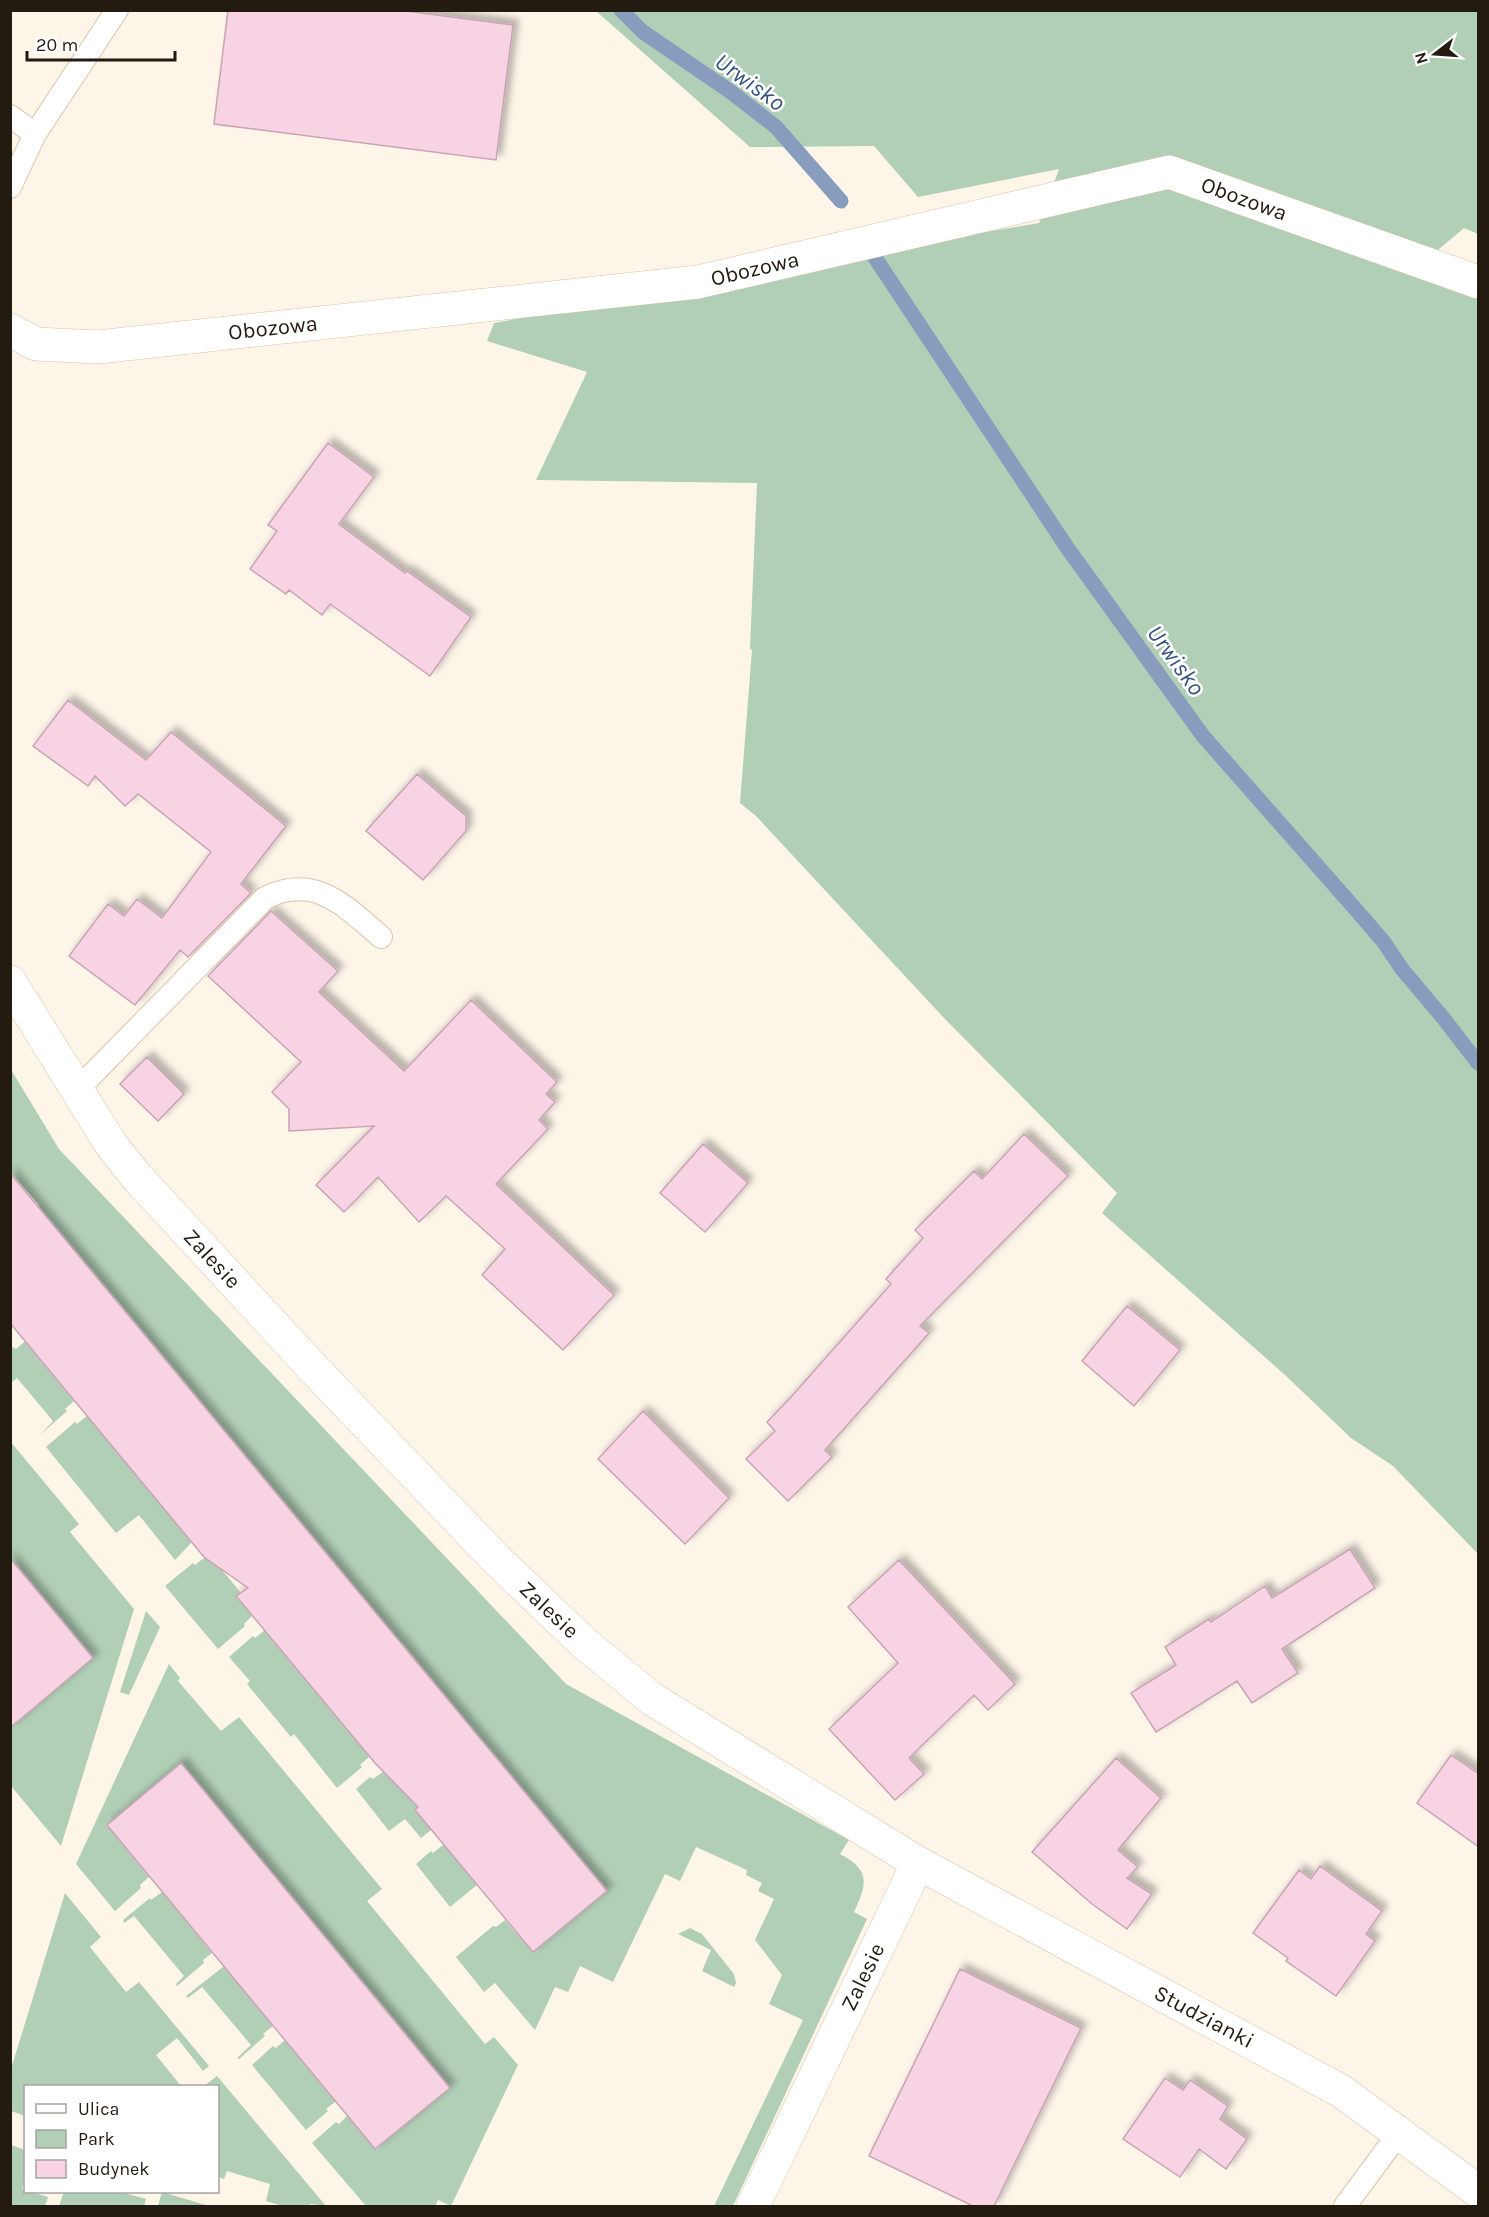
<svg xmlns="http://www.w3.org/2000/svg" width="1489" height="2217" font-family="Karla,sans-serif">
	<defs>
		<filter id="shadow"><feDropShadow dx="5.5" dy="-5.5" stdDeviation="3" flood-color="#0004"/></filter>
	</defs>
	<rect width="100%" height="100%" fill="#fef5e9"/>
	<path fill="#b1ceb6" d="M 596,11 L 1478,11 L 1478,234 L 1464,228 L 1432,255 L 1478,275 L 1478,1554 L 1393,1466 L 1351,1438 L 1285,1375 L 1102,1213 L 1117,1193 L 944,1018 L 756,816 L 740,803 L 752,650 L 750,649 L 757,483 L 536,480 L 587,372 L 487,341 L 494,323 L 772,269 L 1039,223 L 1059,169 L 918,197 L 874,146 L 750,147 Z
		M 10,1068 L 59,1149 L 566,1684 L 849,1840 L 840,1854 C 871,1870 867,1884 854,1912 L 867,1919 L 733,2206 L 714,2206 L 803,2020 L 769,2004 L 782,1975 L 755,1940 L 774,1899 L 758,1891 L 762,1883 L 746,1875 L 747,1870 L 696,1847 L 680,1881 L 665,1874 L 613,1982 L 580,1966 L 568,1992 L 555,1987 L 535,2030 L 495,1983 L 484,1992 L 456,1957 L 493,1926 L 496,1927 L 505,1920 L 533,1952 L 607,1890 L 533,1801 L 528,1804 L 513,1786 L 517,1782 L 489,1748 L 485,1752 L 453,1713 L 457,1710 L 402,1643 L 328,1705 L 370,1756 L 360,1765 L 362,1767 L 337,1788 L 294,1734 L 291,1737 L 247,1684 L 250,1681 L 229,1657 L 253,1636 L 255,1638 L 265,1630 L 284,1653 L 358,1591 L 311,1534 L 275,1499 L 279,1496 L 232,1439 L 158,1500 L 192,1542 L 175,1560 L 139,1515 L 116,1533 L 46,1447 L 75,1422 L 77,1424 L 87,1416 L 115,1449 L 189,1387 L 115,1298 L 110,1301 L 96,1283 L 99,1279 L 71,1246 L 35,1209 L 39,1205 L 11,1173 Z
		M 29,1338 L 40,1359 L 74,1401 L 65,1409 L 67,1411 L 40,1435 L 53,1421 L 17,1378 L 11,1383 L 11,1349 L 13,1347 L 16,1349 Z
		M 10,1441 L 79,1524 L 70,1532 L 134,1609 L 61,1846 L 11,1786 L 11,1709 L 20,1720 L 93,1658 L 19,1569 L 11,1566 Z
		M 209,1554 L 241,1593 L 237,1596 L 253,1615 L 244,1624 L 245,1626 L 218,1649 L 165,1586 L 193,1563 L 195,1565 Z
		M 146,1611 L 160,1627 L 129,1695 L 120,1692 Z
		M 169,1664 L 180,1678 L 178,1681 L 221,1731 L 239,1717 L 382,1889 L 367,1901 L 485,2044 L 494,2037 L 518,2065 L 451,2206 L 438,2200 L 435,2206 L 366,2206 L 312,2143 L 336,2122 L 339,2124 L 348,2115 L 376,2149 L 449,2087 L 376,1997 L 371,2000 L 360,1979 L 181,1764 L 107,1825 L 149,1877 L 140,1885 L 141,1888 L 115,1911 L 76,1864 Z
		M 387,1769 L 419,1807 L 415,1810 L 431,1830 L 421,1838 L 405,1819 L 389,1831 L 356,1789 L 370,1777 L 373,1779 Z
		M 448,1841 L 459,1863 L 477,1885 L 450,1907 L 416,1864 L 431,1851 L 433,1853 Z
		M 162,1892 L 212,1953 L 203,1960 L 204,1963 L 177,1986 L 176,1984 L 184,1976 L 134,1916 L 124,1923 L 123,1920 L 150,1898 L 151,1900 Z
		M 65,1893 L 101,1937 L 90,1947 L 126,1992 L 139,1982 L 209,2066 L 203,2071 L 177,2038 L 156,2055 L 181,2086 L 26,2086 L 25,2116 L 11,2111 L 11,2069 Z
		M 690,1928 L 702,1934 L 734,1974 L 736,1983 L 734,1987 L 702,1971 L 711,1950 L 678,1934 Z
		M 224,1966 L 273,2026 L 263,2034 L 265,2036 L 239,2059 L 237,2058 L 251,2045 L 202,1987 L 188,1998 L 186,1996 Z
		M 285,2040 L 336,2101 L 326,2109 L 328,2111 L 306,2130 L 252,2065 L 273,2046 L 276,2048 Z
		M 217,2076 L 326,2206 L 310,2204 L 309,2206 L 283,2206 L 266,2201 L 270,2184 L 227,2171 L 224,2179 L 218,2177 L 218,2086 L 204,2086 Z
		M 11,2145 L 25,2150 L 25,2178 L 22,2189 L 48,2197 L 45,2206 L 11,2206 Z
		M 64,2192 L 121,2192 L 146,2199 L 144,2206 L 59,2206 Z
		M 162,2192 L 209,2206 L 158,2206 Z"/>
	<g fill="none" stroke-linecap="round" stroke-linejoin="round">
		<path stroke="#889dbe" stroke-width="15" d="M 621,10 L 643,32 L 731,92 L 776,127 L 841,201
			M 874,256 L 1066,546 L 1203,736 L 1358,912 L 1383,941 L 1402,969 L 1444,1019 L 1478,1063"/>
	</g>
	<path fill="#f8d3e3" stroke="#c8a4b4" stroke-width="1.5" filter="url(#shadow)" d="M 228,10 L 398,10 L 513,25 L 496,160 L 214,124 Z
		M 328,443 L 374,477 L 339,524 L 405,573 L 407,571 L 471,617 L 430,676 L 330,604 L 322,615 L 289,590 L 286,594 L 250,569 L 277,531 L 268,525 Z
		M 68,700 L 146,760 L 171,732 L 286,826 L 241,884 L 251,893 L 188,957 L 180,950 L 135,1005 L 69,956 L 108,904 L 124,916 L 137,899 L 162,918 L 211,852 L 138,794 L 125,806 L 95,776 L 88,786 L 33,746 Z
		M 417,774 L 466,816 L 466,831 L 423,880 L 366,831 Z
		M 271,911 L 338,971 L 319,992 L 404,1071 L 471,1000 L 557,1082 L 546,1094 L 555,1102 L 539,1120 L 548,1129 L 496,1184 L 614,1295 L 563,1350 L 482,1275 L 505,1249 L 446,1196 L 419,1222 L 378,1177 L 344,1212 L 316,1185 L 374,1126 L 289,1131 L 289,1109 L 272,1092 L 301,1062 L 208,976 Z
		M 147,1057 L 184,1094 L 158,1121 L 120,1084 Z
		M 1024,1134 L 1068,1176 L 920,1326 L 929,1333 L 825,1450 L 832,1457 L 788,1501 L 746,1459 L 775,1431 L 767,1422 L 791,1397 L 891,1284 L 886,1279 L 923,1238 L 915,1230 L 974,1171 L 982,1179 Z
		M 703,1144 L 748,1183 L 705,1232 L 660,1193 Z
		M 10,1173 L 607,1891 L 533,1952 L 415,1810 L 418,1807 L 375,1763 L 236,1596 L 248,1588 L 204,1557 L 10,1323 Z
		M 1127,1306 L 1180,1350 L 1134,1406 L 1082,1361 Z
		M 643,1411 L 729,1498 L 685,1544 L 598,1459 Z
		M 1350,1549 L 1375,1588 L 1282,1649 L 1298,1673 L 1252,1703 L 1237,1681 L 1156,1732 L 1131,1693 L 1176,1665 L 1165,1647 L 1209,1619 L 1211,1622 L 1265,1586 L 1272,1598 Z
		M 10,1558 L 93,1658 L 10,1728 Z
		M 899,1560 L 1015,1684 L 988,1710 L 974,1695 L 909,1758 L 924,1774 L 895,1800 L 829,1729 L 898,1663 L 848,1607 Z
		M 1451,1755 L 1479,1774 L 1479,1847 L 1417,1803 Z
		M 1116,1758 L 1161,1798 L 1118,1850 L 1138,1867 L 1127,1878 L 1152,1894 L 1127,1929 L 1092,1904 L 1032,1852 Z
		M 181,1763 L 450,2088 L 375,2149 L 107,1825 Z
		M 1320,1866 L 1382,1911 L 1366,1934 L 1375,1941 L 1336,1996 L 1286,1961 L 1288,1958 L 1253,1933 L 1299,1870 L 1311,1879 Z
		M 960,1969 L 1081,2028 L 994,2206 L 973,2206 L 869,2156 Z
		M 1165,2078 L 1183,2090 L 1190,2080 L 1228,2106 L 1220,2119 L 1247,2139 L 1226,2169 L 1199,2149 L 1180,2177 L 1123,2139 Z"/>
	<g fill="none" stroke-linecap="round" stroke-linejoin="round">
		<defs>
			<path id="service" d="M 10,116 L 35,134
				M 10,187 L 35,134 L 117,10
				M 77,1090 L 265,898 C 315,873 345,906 381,937
				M 1345,2206 L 1399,2133"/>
			<path id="minor" d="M 10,330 L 36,344 L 98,347 L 698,282 L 1169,172 L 1478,282
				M 10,982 L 112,1146 L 137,1177 L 312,1367 L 496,1559 L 583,1642 L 652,1699 L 918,1863 L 1341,2091 L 1478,2191
				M 753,2206 L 918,1863"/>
		</defs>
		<use href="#service" stroke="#dac4a7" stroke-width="24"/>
		<use href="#minor" stroke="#dac4a7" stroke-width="34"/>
		<use href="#service" stroke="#fff" stroke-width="22"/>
		<use href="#minor" stroke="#fff" stroke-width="33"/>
	</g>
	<g text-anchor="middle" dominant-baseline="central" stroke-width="5" stroke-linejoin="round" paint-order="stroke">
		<g font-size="22" fill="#231b10" stroke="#fff">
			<text transform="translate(1244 199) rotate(20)">Obozowa</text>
			<text transform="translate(755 269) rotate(-13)">Obozowa</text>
			<text transform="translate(273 328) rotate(-6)">Obozowa</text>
			<text transform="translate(212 1259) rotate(47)">Zalesie</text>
			<text transform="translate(549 1610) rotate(43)">Zalesie</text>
			<text transform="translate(863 1977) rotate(-64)">Zalesie</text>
			<text transform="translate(1204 2017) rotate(28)">Studzianki</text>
		</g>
		<g font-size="24" font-style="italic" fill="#365280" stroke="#fff">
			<text transform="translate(750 82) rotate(36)">Urwisko</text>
			<text transform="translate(1176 660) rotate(54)">Urwisko</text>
		</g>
	</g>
	<rect width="1489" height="2217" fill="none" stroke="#231b10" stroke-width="24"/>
	<rect x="24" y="2085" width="195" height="108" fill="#ffffff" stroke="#a7a49f" stroke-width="1.5"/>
	<rect x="36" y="2104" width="30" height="9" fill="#ffffff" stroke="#a7a49f" stroke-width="1.5"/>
	<text x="78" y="2115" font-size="18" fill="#231b10">Ulica</text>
	<rect x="36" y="2130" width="30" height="18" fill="#b1ceb6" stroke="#a7a49f" stroke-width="1.5"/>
	<text x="78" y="2145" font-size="18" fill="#231b10">Park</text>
	<rect x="36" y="2160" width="30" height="18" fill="#f8d3e3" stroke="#a7a49f" stroke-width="1.5"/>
	<text x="78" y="2175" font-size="18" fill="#231b10">Budynek</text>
	<g transform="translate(1435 54) rotate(253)" stroke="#ffffff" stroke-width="4.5" paint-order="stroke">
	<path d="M0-4.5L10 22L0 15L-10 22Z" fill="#231b10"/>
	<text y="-9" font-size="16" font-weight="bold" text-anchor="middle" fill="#231b10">N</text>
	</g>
	<path d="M27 51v9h148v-9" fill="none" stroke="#231b10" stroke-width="3"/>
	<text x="36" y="51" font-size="18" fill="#231b10" stroke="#ffffff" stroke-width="4.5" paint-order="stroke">20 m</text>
</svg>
